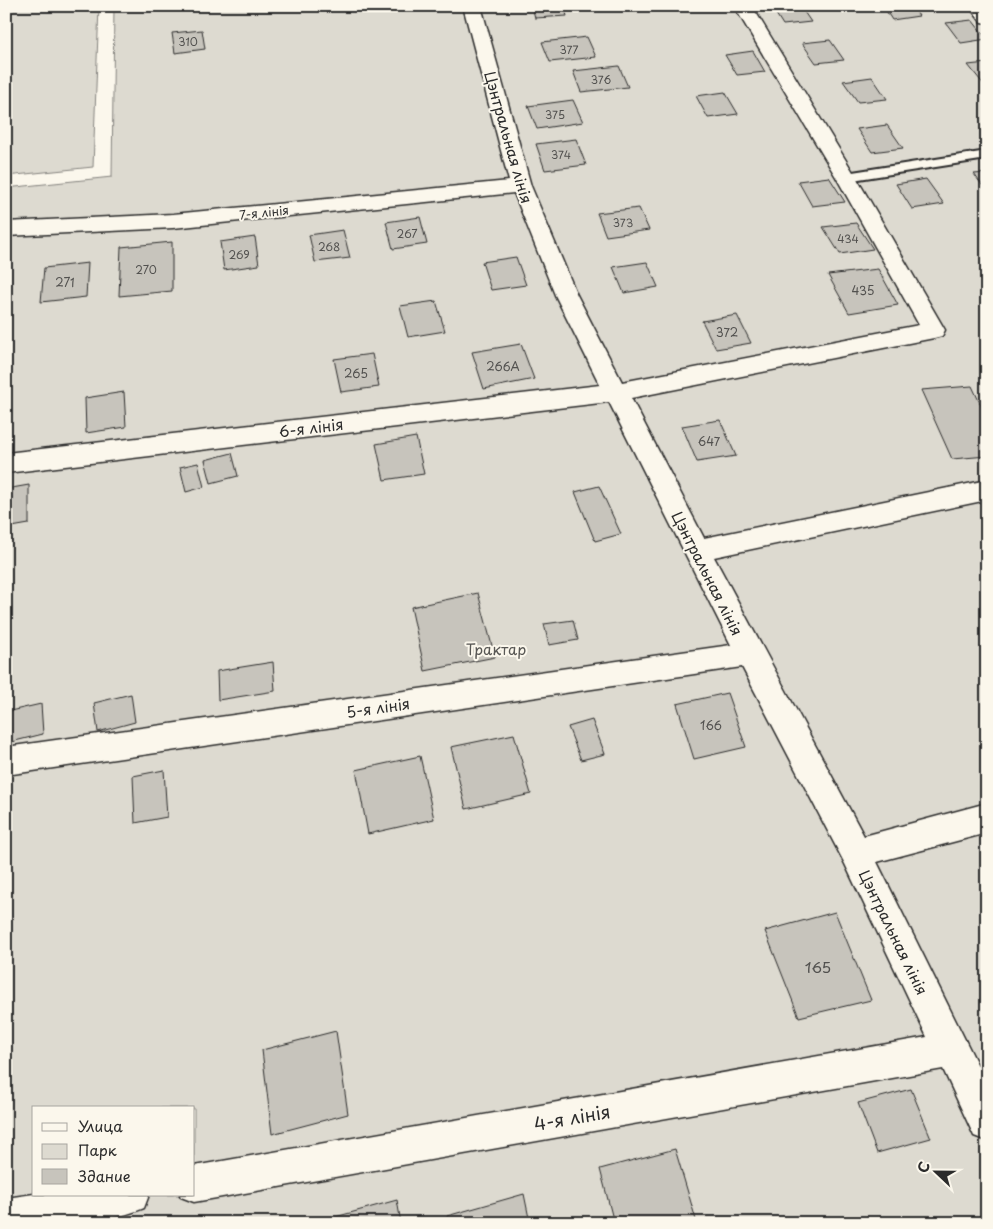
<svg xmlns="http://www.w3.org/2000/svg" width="993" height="1229" font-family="'Playpen Sans',sans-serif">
	<rect width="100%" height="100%" fill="#fbf7ec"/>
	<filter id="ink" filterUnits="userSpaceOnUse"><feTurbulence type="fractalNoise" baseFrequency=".02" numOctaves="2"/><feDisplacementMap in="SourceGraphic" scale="10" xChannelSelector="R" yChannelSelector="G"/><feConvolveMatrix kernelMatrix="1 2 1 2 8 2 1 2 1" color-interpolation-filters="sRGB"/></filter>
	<g filter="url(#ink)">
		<path fill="#dddad0" stroke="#84827e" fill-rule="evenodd" d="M 6,6 L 99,6 L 93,167 L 6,176 Z
			M 114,6 L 987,6 L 987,1223 L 6,1223 L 6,188 L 112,177 ZM 34,1108 L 194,1108 L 194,1195 L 34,1195 Z"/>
		<path fill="#c7c4bc" stroke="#2b2b2b" d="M 532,6 L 564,6 L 567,16 L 535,18 Z
			M 771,6 L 800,6 L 811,22 L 783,25 Z
			M 883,6 L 912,6 L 919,16 L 892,20 Z
			M 972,20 L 987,39 L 961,43 L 946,23 Z
			M 202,30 L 205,49 L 175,53 L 172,33 Z
			M 587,37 L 596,57 L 550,62 L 542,42 Z
			M 830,40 L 844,60 L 816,63 L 802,43 Z
			M 753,51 L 765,72 L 737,75 L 725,55 Z
			M 987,63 L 987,86 L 985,86 L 968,65 Z
			M 619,66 L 628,87 L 581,92 L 573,71 Z
			M 872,77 L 887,99 L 858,102 L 843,81 Z
			M 725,92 L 738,114 L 708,118 L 696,96 Z
			M 573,100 L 583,122 L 537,129 L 528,106 Z
			M 887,125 L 903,148 L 872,152 L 857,129 Z
			M 576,139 L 586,165 L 545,170 L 536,144 Z
			M 987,173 L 987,192 L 974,174 Z
			M 829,177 L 845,202 L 812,206 L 798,181 Z
			M 926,179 L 944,204 L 912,209 L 896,184 Z
			M 639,208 L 649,230 L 606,236 L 597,213 Z
			M 420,217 L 427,244 L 393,249 L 386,222 Z
			M 856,223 L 873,249 L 840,254 L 823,227 Z
			M 343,230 L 350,258 L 315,262 L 309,235 Z
			M 255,237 L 259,265 L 224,270 L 220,242 Z
			M 172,242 L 172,291 L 119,296 L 121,247 Z
			M 516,257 L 526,285 L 491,290 L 482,262 Z
			M 647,262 L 658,287 L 624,293 L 613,267 Z
			M 88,263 L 86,297 L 41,302 L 44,268 Z
			M 878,269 L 898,305 L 849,313 L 828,275 Z
			M 436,301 L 445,331 L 408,337 L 400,306 Z
			M 737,315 L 751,343 L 716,349 L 702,321 Z
			M 521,344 L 534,379 L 484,389 L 472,352 Z
			M 372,354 L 379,387 L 341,392 L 334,359 Z
			M 972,386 L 987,418 L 987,456 L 952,459 L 921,390 Z
			M 124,392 L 126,427 L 86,433 L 85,398 Z
			M 720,420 L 736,456 L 697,462 L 682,426 Z
			M 416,437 L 424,474 L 384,480 L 376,444 Z
			M 232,453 L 238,476 L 211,483 L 205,460 Z
			M 198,463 L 204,487 L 186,492 L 180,467 Z
			M 29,485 L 29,524 L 6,528 L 6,489 Z
			M 599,486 L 621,534 L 595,541 L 575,492 Z
			M 478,593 L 495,657 L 425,671 L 411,607 Z
			M 573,620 L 578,640 L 549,645 L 544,624 Z
			M 273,662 L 275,691 L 218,700 L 217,671 Z
			M 727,693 L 746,747 L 694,759 L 677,704 Z
			M 131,694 L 135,722 L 98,732 L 94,703 Z
			M 41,704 L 43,734 L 11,742 L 10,711 Z
			M 592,720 L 605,754 L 581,760 L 568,727 Z
			M 514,734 L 531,794 L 466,809 L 451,747 Z
			M 420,756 L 434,819 L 368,834 L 356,770 Z
			M 164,770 L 167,817 L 135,823 L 133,776 Z
			M 835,912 L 871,1000 L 799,1017 L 765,931 Z
			M 336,1031 L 348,1114 L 272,1134 L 262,1050 Z
			M 911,1089 L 931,1138 L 877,1153 L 858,1103 Z
			M 675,1149 L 697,1223 L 614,1223 L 600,1169 Z
			M 524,1194 L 530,1223 L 448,1223 L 447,1216 Z
			M 397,1200 L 401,1223 L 317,1223 L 317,1222 Z"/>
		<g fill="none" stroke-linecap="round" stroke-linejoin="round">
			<defs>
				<path id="lane" d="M 987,151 L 987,159 L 846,181 L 840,177 L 846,173 Z"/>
				<path id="street" d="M 463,6 L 481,6 L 531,186 L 577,295 L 622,382 L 919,325 L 836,177 L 734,6 L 752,6 L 856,177 L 945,330 L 942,336 L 934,338 L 631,398 L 704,538 L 987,480 L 987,500 L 714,557 L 864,836 L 987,803 L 987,833 L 877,862 L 987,1084 L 987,1141 L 974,1136 L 943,1069 L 194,1202 L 181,1197 L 180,1195 L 194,1195 L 194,1166 L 927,1037 L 845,864 L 742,667 L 6,775 L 6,747 L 731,645 L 609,402 L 6,473 L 6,453 L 600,385 L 555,295 L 514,193 L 173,228 L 6,236 L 6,222 L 173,214 L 509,181 Z
					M 969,6 L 987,6 L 987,23 L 981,22 Z
					M 34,1194 L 34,1195 L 149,1195 L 144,1208 C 101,1226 52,1223 6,1223 L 6,1198 Z"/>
			</defs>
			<use href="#lane" stroke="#2b2b2b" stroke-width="4"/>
			<use href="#street" stroke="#2b2b2b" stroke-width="3"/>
			<use href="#lane" fill="#fbf7ec" fill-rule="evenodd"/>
			<use href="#street" fill="#fbf7ec" fill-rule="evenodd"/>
		</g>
	</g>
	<g text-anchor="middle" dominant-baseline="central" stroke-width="4" stroke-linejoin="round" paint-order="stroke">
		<g font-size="11" fill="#52514f">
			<text x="188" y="41">310</text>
			<text x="569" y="49">377</text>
			<text x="601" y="79">376</text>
			<text x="555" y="114">375</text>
			<text x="561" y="154">374</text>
			<text x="623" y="222">373</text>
			<text x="407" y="233">267</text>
			<text x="848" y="238">434</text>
			<text x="329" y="246">268</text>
			<text x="239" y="254">269</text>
			<text x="146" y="269">270</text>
		</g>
		<g font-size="12" fill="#2b2b2b" stroke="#fbf7ec">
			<text transform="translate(264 212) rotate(-6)">7-я лінія</text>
		</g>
		<g font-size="12" fill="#52514f">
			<text x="65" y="282">271</text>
			<text x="863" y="290">435</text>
			<text x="727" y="332">372</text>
			<text x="503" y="366">266А</text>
			<text x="356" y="373">265</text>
			<text x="709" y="441">647</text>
			<text x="711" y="725">166</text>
		</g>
		<g font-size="15" fill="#2b2b2b" stroke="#fbf7ec">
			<text transform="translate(509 137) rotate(74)">Цэнтральная лінія</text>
			<text transform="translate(311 427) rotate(-7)">6-я лінія</text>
			<text transform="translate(708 573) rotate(63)">Цэнтральная лінія</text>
			<text transform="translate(378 707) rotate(-8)">5-я лінія</text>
			<text transform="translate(894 932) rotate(64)">Цэнтральная лінія</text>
		</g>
		<g font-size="15" fill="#585754" stroke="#fbf7ec">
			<text x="496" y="648">Трактар</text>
		</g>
		<g font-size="15" fill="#52514f">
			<text x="818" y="966">165</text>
		</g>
		<g font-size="18" fill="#2b2b2b" stroke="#fbf7ec">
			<text transform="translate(572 1117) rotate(-10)">4-я лінія</text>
		</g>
	</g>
	<rect width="993" height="1229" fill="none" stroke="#fbf7ec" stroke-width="25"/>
	<rect x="12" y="12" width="968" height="1204" fill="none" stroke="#2b2b2b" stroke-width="2" filter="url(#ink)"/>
	<rect x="32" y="1106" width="162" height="90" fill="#fbf7ec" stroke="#a8a59f"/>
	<rect x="42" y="1123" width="25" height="8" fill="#fbf7ec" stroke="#a8a59f"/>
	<text x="78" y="1132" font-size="15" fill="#2b2b2b">Улица</text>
	<rect x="42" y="1144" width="25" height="15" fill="#dddad0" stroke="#a8a59f"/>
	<text x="78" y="1156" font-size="15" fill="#2b2b2b">Парк</text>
	<rect x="42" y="1169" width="25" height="15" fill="#c7c4bc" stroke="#a8a59f"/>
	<text x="78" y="1182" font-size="15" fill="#2b2b2b">Здание</text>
	<g transform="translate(936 1172) rotate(292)" stroke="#fbf7ec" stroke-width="4" paint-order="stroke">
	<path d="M0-4L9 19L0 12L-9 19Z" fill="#2b2b2b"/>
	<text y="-8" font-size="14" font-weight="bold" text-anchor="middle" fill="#2b2b2b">С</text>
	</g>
</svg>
